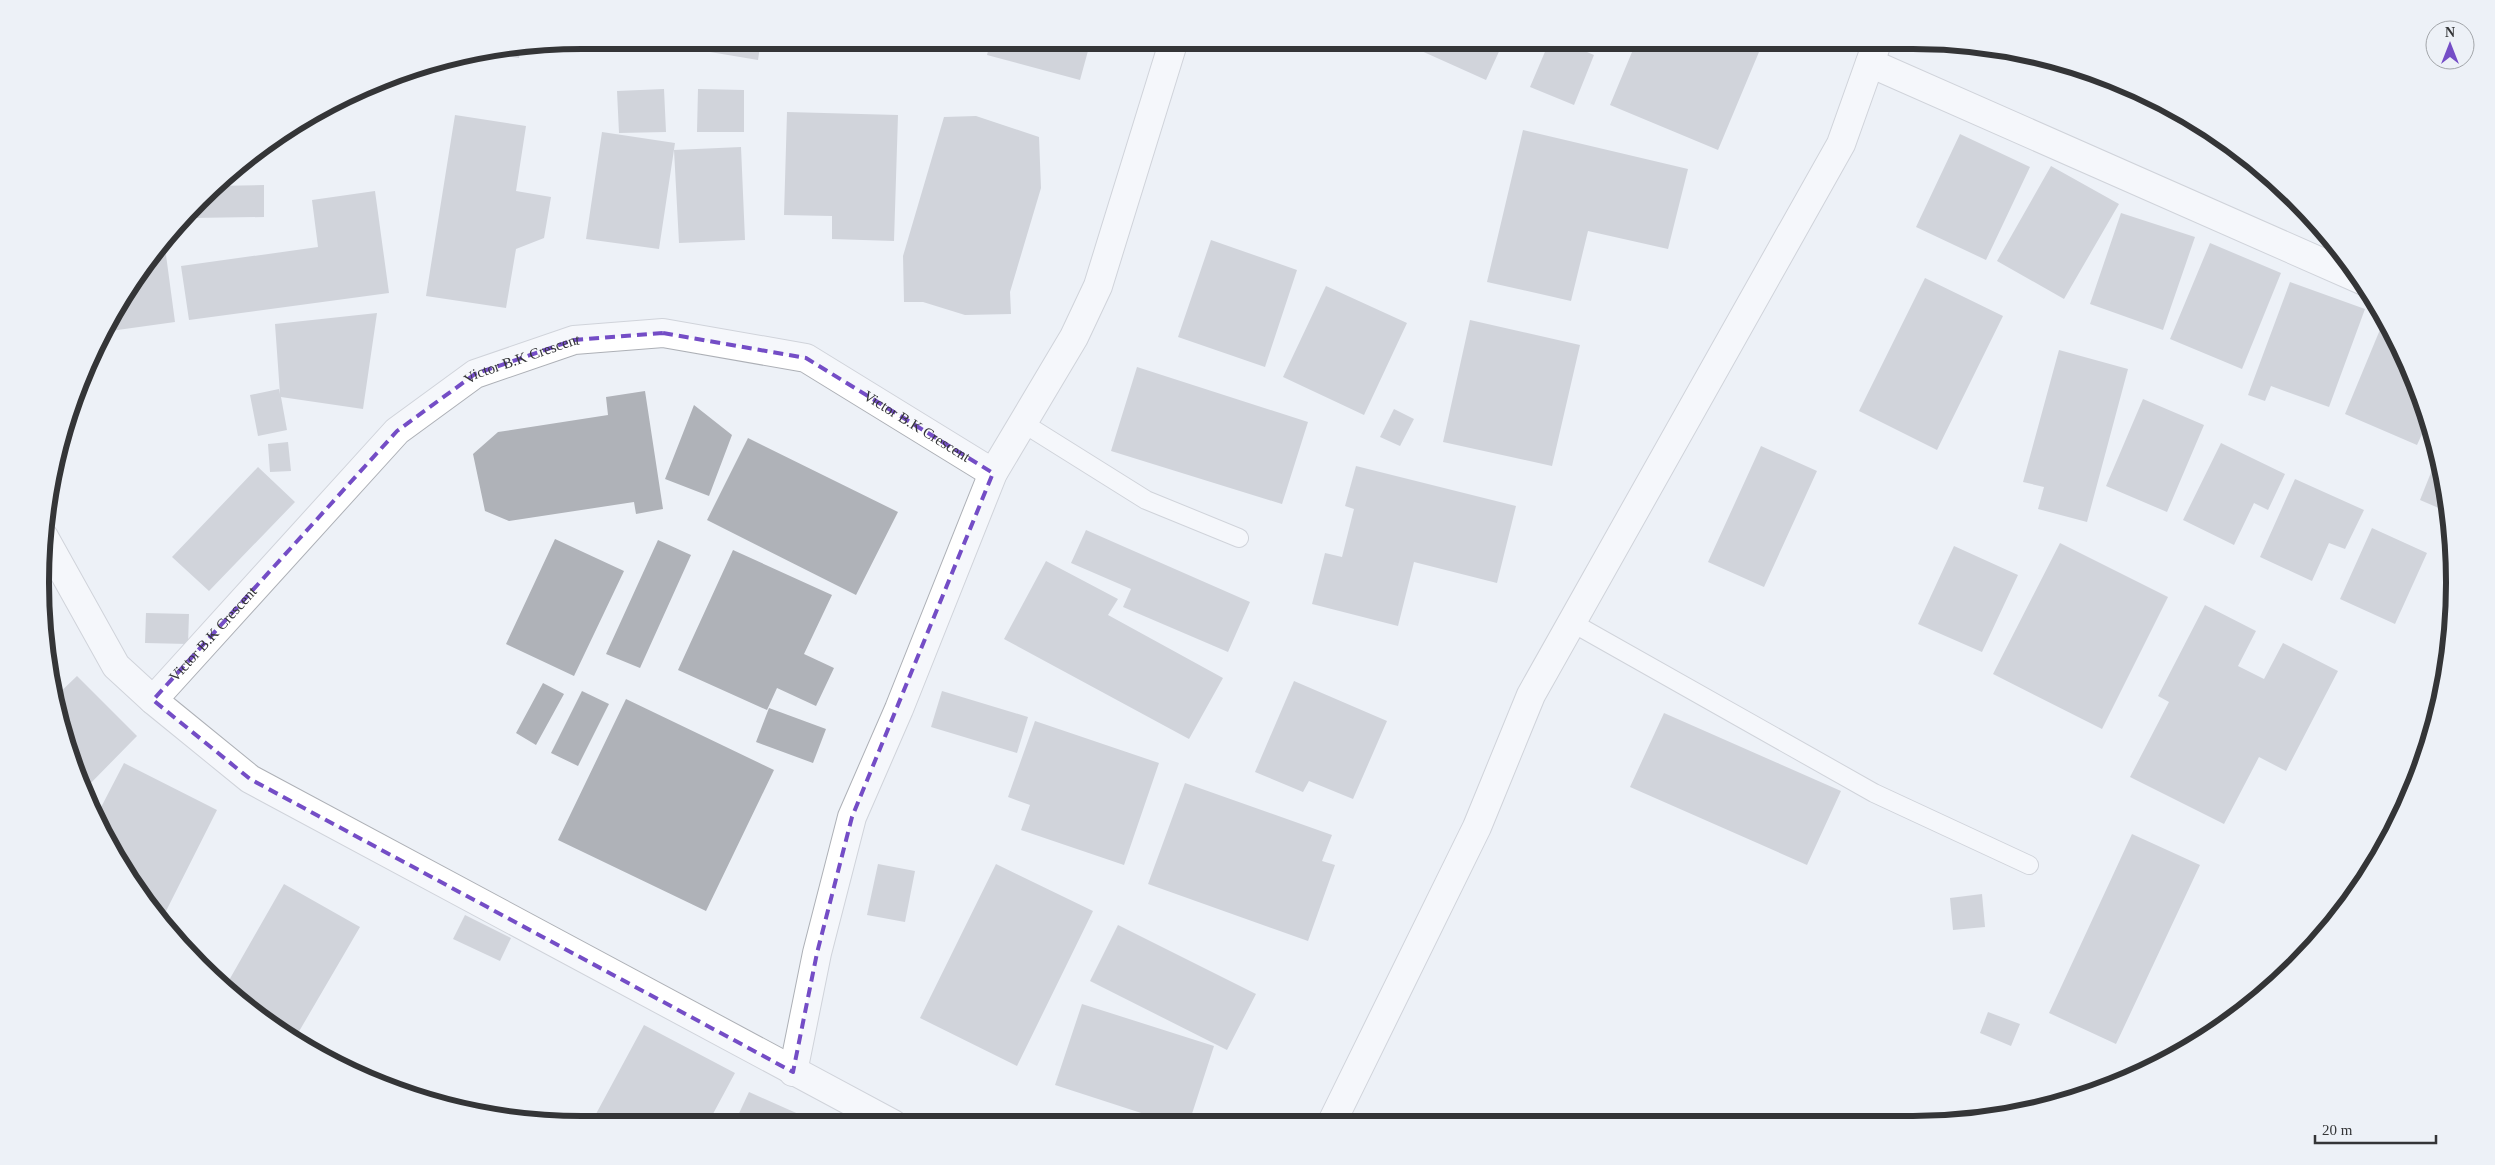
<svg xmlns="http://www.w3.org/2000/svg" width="2495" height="1165" font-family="'Times New Roman',serif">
	<rect width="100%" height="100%" fill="#edf1f7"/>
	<path fill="#afb2b8" d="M 663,40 L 761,40 L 758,60 L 662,44 Z
		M 991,40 L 1091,40 L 1080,80 L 987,55 Z
		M 1397,40 L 1516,40 L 1512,49 L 1502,45 L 1486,80 Z
		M 1550,40 L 1559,40 L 1594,55 L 1574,105 L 1530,87 Z
		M 1637,40 L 1764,40 L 1718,150 L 1610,105 Z
		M 521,46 L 519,58 L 472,52 L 477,50 Z
		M 2008,50 L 2018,50 L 2034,55 L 2031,61 Z
		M 664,89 L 666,132 L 619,133 L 617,91 Z
		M 698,89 L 744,90 L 744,132 L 697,132 Z
		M 787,112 L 898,115 L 894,241 L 832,239 L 832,216 L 784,215 Z
		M 455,115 L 526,126 L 516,191 L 551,197 L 544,238 L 516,249 L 506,308 L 426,296 Z
		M 976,116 L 1039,137 L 1041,188 L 1010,292 L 1011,314 L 965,315 L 923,302 L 904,302 L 903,256 L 944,117 Z
		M 1523,130 L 1688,169 L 1668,249 L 1588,231 L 1571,301 L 1487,282 Z
		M 602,132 L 675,143 L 659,249 L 586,239 Z
		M 1960,134 L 2030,167 L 1986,260 L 1916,227 Z
		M 741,147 L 745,240 L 679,243 L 674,150 Z
		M 2051,166 L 2119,204 L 2064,299 L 1997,261 Z
		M 264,185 L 264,217 L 191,218 L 191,208 L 213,186 Z
		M 375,191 L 389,293 L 189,320 L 181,266 L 318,247 L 312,200 Z
		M 2121,213 L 2195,237 L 2163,330 L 2090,304 Z
		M 164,240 L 175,322 L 103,332 L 113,311 Z
		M 1211,240 L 1297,270 L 1265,367 L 1178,337 Z
		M 2210,243 L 2281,273 L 2242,369 L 2170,339 Z
		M 1925,278 L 2003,316 L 1937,450 L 1859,411 Z
		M 2290,282 L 2365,309 L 2329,407 L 2271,386 L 2265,401 L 2248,395 Z
		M 1326,286 L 1407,323 L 1364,415 L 1283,377 Z
		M 377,313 L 363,409 L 281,397 L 287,430 L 258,436 L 250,395 L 279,389 L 280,394 L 275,324 Z
		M 1470,320 L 1580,345 L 1552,466 L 1443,442 Z
		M 2384,320 L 2414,375 L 2428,421 L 2417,445 L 2345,414 Z
		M 2059,350 L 2128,369 L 2087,522 L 2038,509 L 2044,487 L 2023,482 Z
		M 1137,367 L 1308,422 L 1282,504 L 1111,451 Z
		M 645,391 L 663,509 L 636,514 L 634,502 L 509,521 L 485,511 L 473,454 L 498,432 L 608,415 L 606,397 Z
		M 2143,399 L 2204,425 L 2167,512 L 2106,486 Z
		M 694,405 L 732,435 L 709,496 L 665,479 Z
		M 1394,409 L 1414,419 L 1400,446 L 1380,437 Z
		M 748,438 L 898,512 L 856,595 L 707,520 Z
		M 288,442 L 291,471 L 270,472 L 268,444 Z
		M 2221,443 L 2285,474 L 2268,510 L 2254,503 L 2234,545 L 2183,520 Z
		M 1761,446 L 1817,471 L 1764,587 L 1708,562 Z
		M 2438,455 L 2445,476 L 2448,512 L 2420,500 Z
		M 1356,466 L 1516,506 L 1497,583 L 1414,562 L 1398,626 L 1312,604 L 1325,553 L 1342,557 L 1354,509 L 1345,506 Z
		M 258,467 L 295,502 L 209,591 L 172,557 Z
		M 2295,479 L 2364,510 L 2345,549 L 2329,543 L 2312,581 L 2260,557 Z
		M 2372,528 L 2427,553 L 2395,624 L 2340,599 Z
		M 1086,530 L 1250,602 L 1228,652 L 1123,607 L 1131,589 L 1071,563 Z
		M 555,539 L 624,571 L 574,676 L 506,644 Z
		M 658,540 L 691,555 L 640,668 L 606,654 Z
		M 2060,543 L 2168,597 L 2102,729 L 1993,674 Z
		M 1954,546 L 2018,575 L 1982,652 L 1918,624 Z
		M 733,550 L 832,595 L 804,654 L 834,668 L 816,706 L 777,688 L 767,710 L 678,670 Z
		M 1046,561 L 1118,599 L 1108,615 L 1223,678 L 1189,739 L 1004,639 Z
		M 2205,605 L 2256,631 L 2238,666 L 2264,679 L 2283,643 L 2338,671 L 2286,771 L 2259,757 L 2224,824 L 2130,777 L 2169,702 L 2158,696 Z
		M 146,613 L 189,614 L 188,644 L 145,643 Z
		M 77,676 L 137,736 L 84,790 L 69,757 L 53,699 Z
		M 1294,681 L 1387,721 L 1353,799 L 1309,781 L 1303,792 L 1255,772 Z
		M 543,683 L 564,694 L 536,745 L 516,733 Z
		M 582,691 L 609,704 L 578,766 L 551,753 Z
		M 942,691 L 1028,717 L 1017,753 L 931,727 Z
		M 626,699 L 774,770 L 706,911 L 558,840 Z
		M 769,708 L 826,729 L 813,763 L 756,742 Z
		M 1664,713 L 1841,791 L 1807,865 L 1630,787 Z
		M 1035,721 L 1159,763 L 1124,865 L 1021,830 L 1030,805 L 1008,797 Z
		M 124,763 L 217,810 L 161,921 L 113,853 L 96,817 Z
		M 1185,783 L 1332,835 L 1322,861 L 1335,865 L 1308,941 L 1148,884 Z
		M 2132,834 L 2200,865 L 2116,1044 L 2049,1013 Z
		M 878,864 L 915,871 L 905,922 L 867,915 Z
		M 996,864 L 1093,911 L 1017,1066 L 920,1018 Z
		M 284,884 L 360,927 L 294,1040 L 224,989 Z
		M 1982,894 L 1985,927 L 1953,930 L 1950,898 Z
		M 465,915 L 511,938 L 500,961 L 453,939 Z
		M 1118,925 L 1256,994 L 1227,1050 L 1090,981 Z
		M 1082,1004 L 1214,1046 L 1189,1123 L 1172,1123 L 1055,1085 Z
		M 1988,1012 L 2020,1024 L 2011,1046 L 1980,1033 Z
		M 644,1025 L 735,1073 L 707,1125 L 590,1125 Z
		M 749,1092 L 821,1124 L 734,1124 Z"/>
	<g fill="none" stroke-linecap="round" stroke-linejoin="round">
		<defs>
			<path id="lane" d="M 1023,423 L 1146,500 L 1239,538
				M 1571,622 L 1874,793 L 2029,865"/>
			<g id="street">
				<path d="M 1870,63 L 2364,281"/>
				<path d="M 44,537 L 116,666 L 153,700 L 250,779 L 893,1124"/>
				<path id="s1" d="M 153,700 L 397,431 L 475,374 L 574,340 L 663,333 L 806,358 L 993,473"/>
				<path d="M 793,1072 L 817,953 L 852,817 L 899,709 L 993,473 L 1074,337 L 1098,286 L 1174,40"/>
				<path d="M 1332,1122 L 1477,827 L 1531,695 L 1841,144 L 1878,40"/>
			</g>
		</defs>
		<use href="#lane" stroke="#adb0b6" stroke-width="20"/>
		<use href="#street" stroke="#adb0b6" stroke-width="30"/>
		<use href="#lane" stroke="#fff" stroke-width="18"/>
		<use href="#street" stroke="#fff" stroke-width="28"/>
	</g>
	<path d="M0 0H2495V1165H0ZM 663,333 L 806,358 L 993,473 L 852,817 L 817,953 L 793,1072 L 250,779 L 153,700 L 397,431 L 475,374 L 574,340 Z" fill="#edf1f7" fill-opacity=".55" fill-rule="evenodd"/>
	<path fill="none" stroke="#744dc6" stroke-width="4" stroke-dasharray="10 6" stroke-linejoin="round" d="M 663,333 L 806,358 L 993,473 L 852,817 L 817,953 L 793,1072 L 250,779 L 153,700 L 397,431 L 475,374 L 574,340 Z"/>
	<g text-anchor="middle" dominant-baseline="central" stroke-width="5" stroke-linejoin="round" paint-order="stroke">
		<g font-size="15" fill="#343537" stroke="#edf1f7">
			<text stroke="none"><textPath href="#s1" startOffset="509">Victor B.K Crescent</textPath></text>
			<text stroke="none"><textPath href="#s1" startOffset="929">Victor B.K Crescent</textPath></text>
			<text stroke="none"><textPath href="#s1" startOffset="89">Victor B.K Crescent</textPath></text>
		</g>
	</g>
	<path d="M0 0H2495V1165H0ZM582 49H1913A533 533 0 0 1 2446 582V583A533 533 0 0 1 1913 1116H582A533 533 0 0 1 49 583V582A533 533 0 0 1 582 49Z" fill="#edf1f7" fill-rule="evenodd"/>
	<path fill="none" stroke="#343537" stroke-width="6" d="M582 49H1913A533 533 0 0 1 2446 582V583A533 533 0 0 1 1913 1116H582A533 533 0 0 1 49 583V582A533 533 0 0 1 582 49Z"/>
	<g transform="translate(2450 45)"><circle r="24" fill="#edf1f7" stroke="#a3a6aa"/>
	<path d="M0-4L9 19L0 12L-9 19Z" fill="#744dc6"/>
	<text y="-8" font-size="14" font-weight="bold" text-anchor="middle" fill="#343537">N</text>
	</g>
	<path d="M2315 1135v8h121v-8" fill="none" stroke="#343537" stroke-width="2.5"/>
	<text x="2322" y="1135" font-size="15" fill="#343537" stroke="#edf1f7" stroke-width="4" paint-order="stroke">20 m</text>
</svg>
